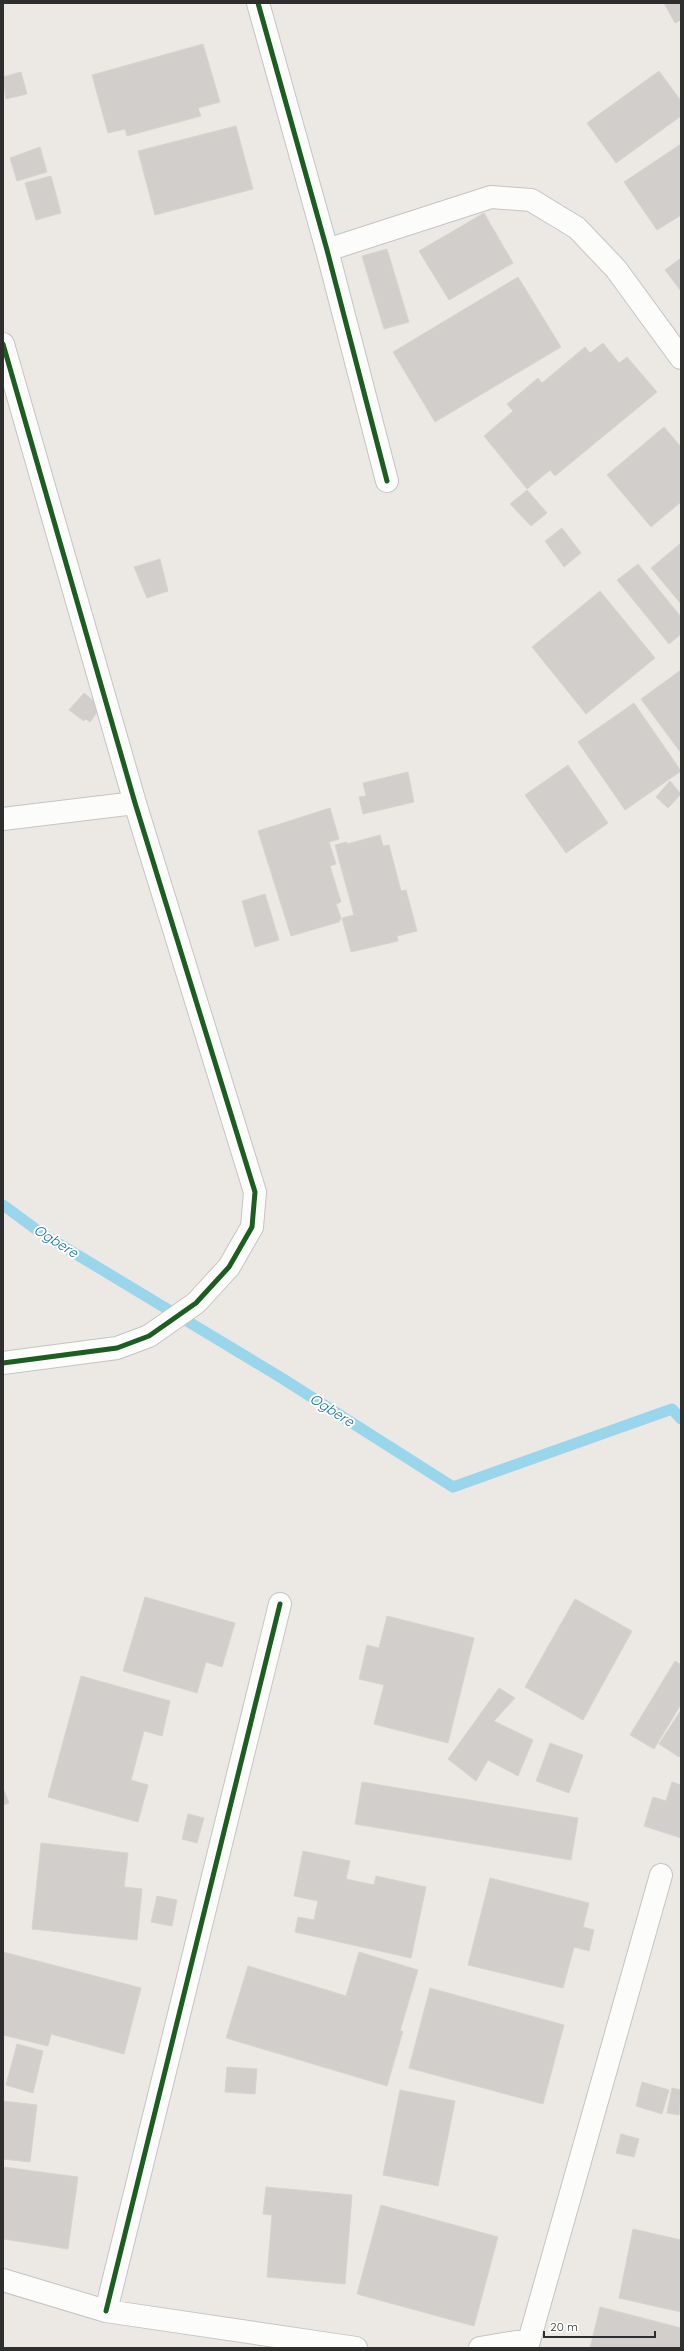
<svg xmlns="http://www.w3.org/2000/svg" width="684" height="2351" font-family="Quicksand,sans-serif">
	<rect width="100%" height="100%" fill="#ece8e4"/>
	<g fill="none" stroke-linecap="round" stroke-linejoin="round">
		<path stroke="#99d6ec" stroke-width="11" d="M 3,1205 L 41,1233 L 280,1377 L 453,1487 L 672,1409 L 681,1419"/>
	</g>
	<path fill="#d1cecb" stroke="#d7d4d0" d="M 664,3 L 681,3 L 681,20 L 675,23 Z
		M 203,44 L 220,102 L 198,108 L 201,116 L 127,136 L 125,129 L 108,133 L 92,75 Z
		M 659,71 L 681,101 L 681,116 L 616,163 L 587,123 Z
		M 21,72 L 27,94 L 6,99 L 3,77 Z
		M 236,126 L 253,189 L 155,215 L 138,151 Z
		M 681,144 L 681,215 L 657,230 L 624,182 Z
		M 40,147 L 47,172 L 17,181 L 10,158 Z
		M 51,176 L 61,213 L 36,220 L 25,183 Z
		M 484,213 L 513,263 L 449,300 L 419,251 Z
		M 387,249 L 409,322 L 384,329 L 362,256 Z
		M 681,258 L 681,291 L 665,270 Z
		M 518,277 L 561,347 L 435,422 L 393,352 Z
		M 603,343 L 619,363 L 627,357 L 657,392 L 555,476 L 550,470 L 527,489 L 484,436 L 513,411 L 507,404 L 538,378 L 542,383 L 585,347 L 590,353 Z
		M 664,427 L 681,447 L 681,502 L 651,527 L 607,475 Z
		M 527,490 L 547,513 L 531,526 L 510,504 Z
		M 562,528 L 581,553 L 564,567 L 545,541 Z
		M 681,543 L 681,604 L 651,568 Z
		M 160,559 L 168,591 L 147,598 L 134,567 Z
		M 638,564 L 681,617 L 681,634 L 669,644 L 617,580 Z
		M 600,591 L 655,658 L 586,714 L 532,647 Z
		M 681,670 L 681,753 L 641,699 Z
		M 84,693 L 101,707 L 90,722 L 86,719 L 84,721 L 69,710 Z
		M 634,703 L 681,771 L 625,810 L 578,742 Z
		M 568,765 L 608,823 L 566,853 L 525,795 Z
		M 408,772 L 414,802 L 363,814 L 359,797 L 366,796 L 363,783 Z
		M 670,781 L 681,794 L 668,808 L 656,797 Z
		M 330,808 L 339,839 L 329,842 L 336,864 L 330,866 L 341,902 L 336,904 L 341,918 L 339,922 L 291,936 L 258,831 Z
		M 380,835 L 383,846 L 389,845 L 401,891 L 406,890 L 417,931 L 397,936 L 398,941 L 351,952 L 342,918 L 354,915 L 335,845 L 347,842 L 347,844 Z
		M 265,894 L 279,940 L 255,947 L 242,901 Z
		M 145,1597 L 235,1623 L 222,1667 L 206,1662 L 197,1693 L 123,1671 Z
		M 575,1599 L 632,1631 L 583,1720 L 525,1687 Z
		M 387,1616 L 474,1638 L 448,1743 L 374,1724 L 384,1685 L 359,1679 L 367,1645 L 379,1648 Z
		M 675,1661 L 681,1665 L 681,1704 L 654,1749 L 630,1735 Z
		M 81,1676 L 170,1701 L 162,1736 L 144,1731 L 131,1780 L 148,1785 L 138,1822 L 48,1797 Z
		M 499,1688 L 515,1698 L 494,1721 L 533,1740 L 518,1776 L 488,1760 L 476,1781 L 448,1759 Z
		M 681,1710 L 681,1754 L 679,1757 L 659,1744 Z
		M 550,1743 L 583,1755 L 569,1793 L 536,1781 Z
		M 362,1782 L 578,1818 L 571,1860 L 355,1824 Z
		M 672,1782 L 681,1785 L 681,1838 L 644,1826 L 653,1797 L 666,1801 Z
		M 3,1788 L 9,1803 L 3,1805 Z
		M 188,1814 L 204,1818 L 197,1843 L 182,1839 Z
		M 41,1843 L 128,1853 L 124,1887 L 142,1889 L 137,1940 L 32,1929 Z
		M 303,1851 L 350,1861 L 346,1879 L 374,1885 L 376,1876 L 426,1887 L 411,1958 L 295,1932 L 298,1917 L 314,1920 L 318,1901 L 294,1896 Z
		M 490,1878 L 589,1903 L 583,1927 L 594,1930 L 589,1951 L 574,1947 L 563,1988 L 468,1965 Z
		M 157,1896 L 177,1900 L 172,1926 L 151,1922 Z
		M 3,1952 L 141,1988 L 124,2054 L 51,2034 L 48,2046 L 3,2035 Z
		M 359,1952 L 418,1970 L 400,2031 L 403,2031 L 387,2086 L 226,2038 L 248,1966 L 346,1996 Z
		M 430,1988 L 564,2025 L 543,2104 L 409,2068 Z
		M 17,2044 L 43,2051 L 33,2093 L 6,2085 Z
		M 227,2067 L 257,2069 L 255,2094 L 225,2092 Z
		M 642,2082 L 669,2090 L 662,2114 L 636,2106 Z
		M 672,2088 L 681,2090 L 679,2115 L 667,2113 Z
		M 400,2090 L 455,2101 L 438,2186 L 383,2175 Z
		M 3,2101 L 37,2105 L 30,2162 L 3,2159 Z
		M 621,2134 L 639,2139 L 634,2157 L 616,2153 Z
		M 3,2167 L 78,2177 L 68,2249 L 3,2239 Z
		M 266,2187 L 352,2195 L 345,2284 L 267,2277 L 272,2215 L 263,2214 Z
		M 381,2205 L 498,2237 L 474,2326 L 357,2294 Z
		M 633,2229 L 681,2240 L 681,2312 L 619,2298 Z
		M 600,2307 L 681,2328 L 681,2348 L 590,2348 Z"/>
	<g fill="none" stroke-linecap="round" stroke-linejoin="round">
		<defs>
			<path id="minor" d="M 258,3 L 327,250 L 387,481
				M 327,250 L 491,197 L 531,200 L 577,228 L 616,269 L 681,358
				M 3,344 L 135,803 L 255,1192 L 252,1227 L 229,1267 L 196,1303 L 149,1336 L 117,1348 L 3,1363
				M 3,819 L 135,803
				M 3,2280 L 106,2311 L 356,2348
				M 106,2311 L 280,1604
				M 480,2348 L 528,2340
				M 527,2348 L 661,1875"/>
		</defs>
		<use href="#minor" stroke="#c5c4c5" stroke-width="24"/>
		<use href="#minor" stroke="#fcfcfb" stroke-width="22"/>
		<defs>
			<path id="cycleway" d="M 258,3 L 327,250 L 387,481
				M 3,344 L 135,803 L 255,1192 L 252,1227 L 229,1267 L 196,1303 L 149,1336 L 117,1348 L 3,1363
				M 106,2311 L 280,1604"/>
		</defs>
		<use href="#cycleway" stroke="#fff" stroke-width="8"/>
		<use href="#cycleway" stroke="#1b5e20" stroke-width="5"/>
	</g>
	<g text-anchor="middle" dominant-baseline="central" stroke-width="4" stroke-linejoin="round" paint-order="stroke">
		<g font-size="14" font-style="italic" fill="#0d6fa3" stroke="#fff">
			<text transform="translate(56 1241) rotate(32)">Ogbere</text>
			<text transform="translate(332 1410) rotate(32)">Ogbere</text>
		</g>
	</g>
	<rect width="684" height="2351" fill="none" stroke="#2e2e2e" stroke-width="8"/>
	<path d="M544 2331v6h111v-6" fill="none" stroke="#2e2e2e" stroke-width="2"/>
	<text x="550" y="2331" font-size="12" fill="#2e2e2e" stroke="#ffffff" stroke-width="3" paint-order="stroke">20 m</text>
</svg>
